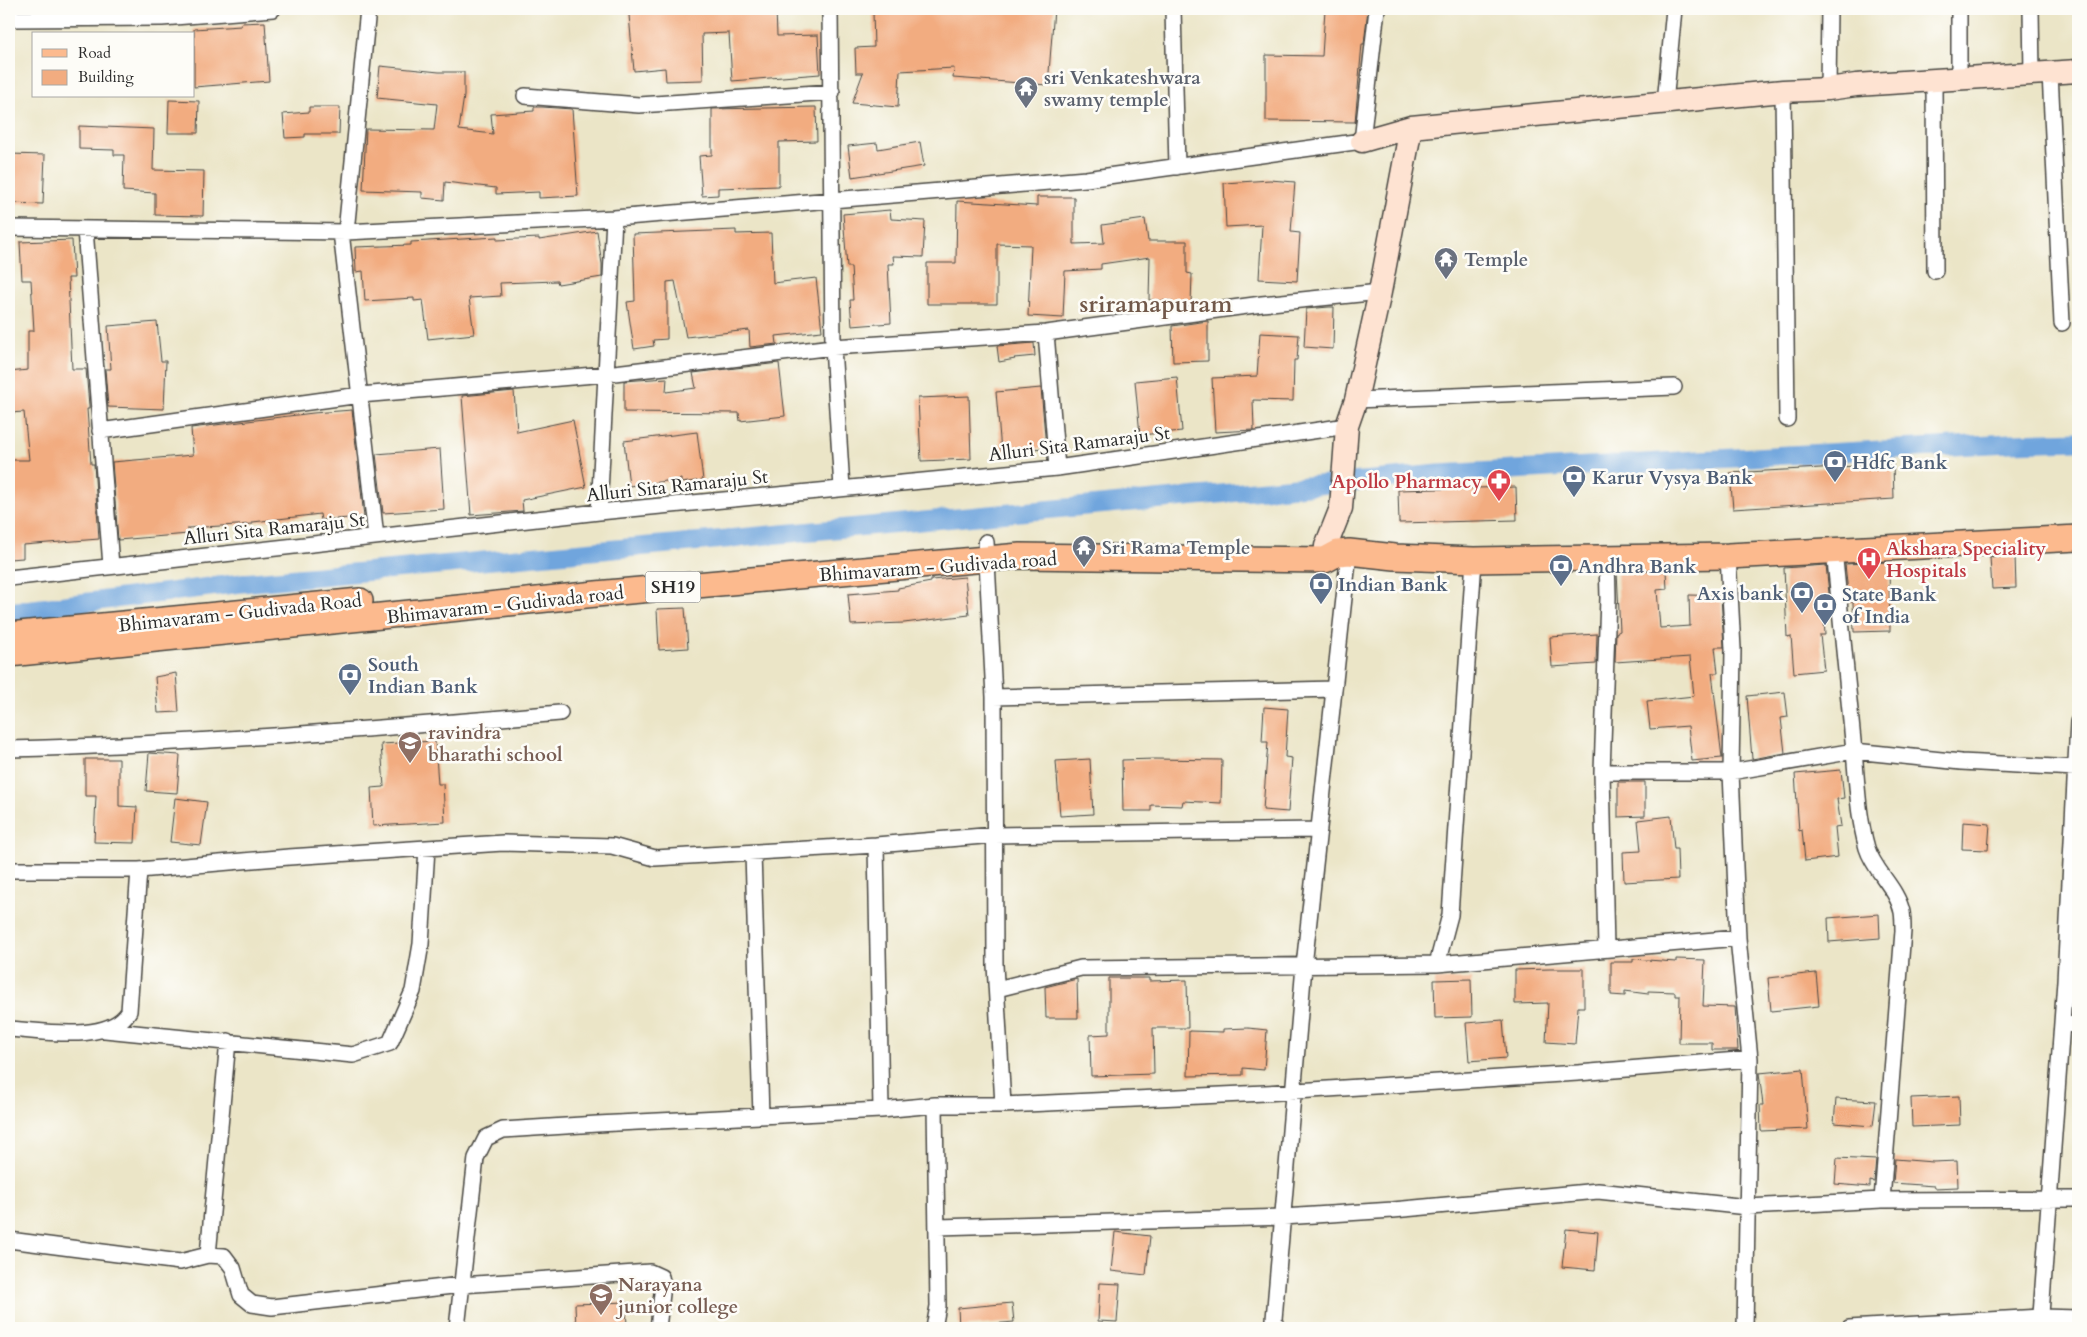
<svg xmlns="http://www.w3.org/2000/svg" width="2087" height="1337" font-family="Cardo,serif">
	<rect width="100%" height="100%" fill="#fdfcf7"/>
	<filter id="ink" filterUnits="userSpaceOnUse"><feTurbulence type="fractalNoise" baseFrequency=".02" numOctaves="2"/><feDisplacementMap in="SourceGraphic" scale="10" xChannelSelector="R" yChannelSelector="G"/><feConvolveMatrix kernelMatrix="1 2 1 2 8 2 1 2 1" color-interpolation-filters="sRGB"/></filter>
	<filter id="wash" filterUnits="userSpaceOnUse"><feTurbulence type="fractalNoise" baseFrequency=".0096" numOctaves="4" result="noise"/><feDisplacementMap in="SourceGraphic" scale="20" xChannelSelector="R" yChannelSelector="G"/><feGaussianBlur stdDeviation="1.12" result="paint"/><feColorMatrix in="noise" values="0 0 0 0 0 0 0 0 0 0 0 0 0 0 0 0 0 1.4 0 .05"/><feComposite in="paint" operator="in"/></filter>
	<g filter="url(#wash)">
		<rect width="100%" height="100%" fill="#ebe5c7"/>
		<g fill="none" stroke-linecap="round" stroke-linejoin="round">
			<path stroke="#6fa5dd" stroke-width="19" d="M9 612 242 583 1439 474 2010 443 2078 441"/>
		</g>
		<g id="blocks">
			<path fill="#f2ac80" d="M631 9H776L777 36 818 35 820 74 732 81 729 33 702 34 703 80 666 81 665 68 634 71 629 15Z
				M910 9H1054L1048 85 953 78 954 68 900 71 898 107 852 103 863 73H856L855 48 874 47 873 12 910 11Z
				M1325 9H1368L1364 44H1362L1355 122 1266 121V55L1322 56Z
				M265 22 269 81 194 87V29L241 26V23Z
				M380 66 439 72H464V96L459 130 493 134 491 114 534 111V107H542L572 109 578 196 539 198V192L496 194V188L445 182 444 200 422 198V192L363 190 366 129 434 130 437 104 377 98Z
				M169 100 199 101 198 133H168Z
				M309 107H340L339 134H305V137L285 138 283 114 309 112Z
				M816 107 817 141 779 142V186L718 188V195L702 196 699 156 712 155V109Z
				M79 126 154 129 153 170 204 171 203 216 155 215V193L123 191 124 155H114V150L79 149Z
				M920 142 924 166 852 177 848 146 877 143 878 149Z
				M9 154 45 155 43 204 9 203Z
				M1270 180 1295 182 1291 232 1300 233 1297 281 1259 279 1262 225 1226 227 1224 183Z
				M1037 197H1074V244L1104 243 1102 225 1145 219 1148 241H1187V273L1192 274 1191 304 1172 307V301L1149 300 1150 257 1101 264V269L1065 271 1063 318 1028 316 1031 245 997 244V304H927V263H956L957 201 1037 206Z
				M890 210 891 219 925 221 923 257 893 256 894 264H888L891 323 852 326 850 300H853L851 267H847L843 214Z
				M736 230V234L771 233 773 283 816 278 822 331 776 336 777 344 750 347 749 330 686 337 675 281 667 282V339L653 340 654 346 634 349 627 302 635 301 633 234Z
				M597 231 602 264V277L558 284 557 281 500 283 501 296 469 298 474 334 428 339 423 300 414 301V298L365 301 363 271 356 272 355 247 411 245V242L497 237V240L539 238V240Z
				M72 240 74 278H68L72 369H86L89 406V409H87L91 464H94L99 539 23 545V558L9 559V460H29L24 412 9 413V372L28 370V331H34L31 280H22L20 242Z
				M1329 307H1334L1333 349 1304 347 1306 309Z
				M1208 321V361L1173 362 1172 326Z
				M157 322 161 361H166L164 409 108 407 105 369H111L108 326Z
				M1260 333 1299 335 1297 360H1294L1293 401 1253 400 1254 430 1215 432 1212 378 1257 376Z
				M1034 343 1035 356 1014 358 1015 359 999 362 997 346Z
				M779 363 785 416 740 421 739 413 624 412V381L667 378 666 392 696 388 693 373Z
				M1177 377 1182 431 1140 435 1135 381Z
				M1041 388 1046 448 1001 451 996 392Z
				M514 391 517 432 573 420 586 487 522 500 523 511 471 515 462 396Z
				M969 396 971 459 921 461 918 398Z
				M352 410 364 517 321 520 320 514 253 522V524L188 528V534L118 540 112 462 193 455 191 428 313 413Z
				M697 432 703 480 681 483V479L629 486 624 441Z
				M440 449 444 509 383 513 376 454Z
				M1893 464 1894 499 1733 509 1730 473Z
				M1516 487 1517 520 1399 523 1398 490Z
				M2015 556 2016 588 1992 589 1990 557Z
				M1889 562 1890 631 1854 632 1853 602H1849L1845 564Z
				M1826 565 1830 603H1823L1825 635H1820L1824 670 1794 673 1791 636 1787 637 1784 568Z
				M1666 571 1667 589 1657 590 1660 628 1690 626 1689 595 1721 596 1724 647H1715L1718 673H1712L1722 758 1692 761 1688 726 1650 729 1647 701 1694 696 1690 657 1615 662 1616 633 1620 631 1617 572Z
				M965 577 969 615 904 623 851 625 848 594 898 590V588L931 582V580Z
				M685 608 688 648 659 650 657 609Z
				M1597 634 1596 664 1552 667 1550 637Z
				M176 673 179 712 158 713 155 677Z
				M1785 692 1788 717 1781 718 1785 753 1752 759 1747 696Z
				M1264 707 1288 709 1285 757 1292 758 1288 812 1263 810 1268 742H1262Z
				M435 741 438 784H443L445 822 373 826 371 788 384 787 381 744Z
				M149 753 180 755 177 793 146 791Z
				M85 759H119V806L137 807 135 843 94 842 96 796H85Z
				M1090 759 1093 814 1060 816 1056 761Z
				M1154 759 1222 760 1221 803 1183 801 1182 806 1151 805V811H1123L1122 760Z
				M1841 770 1844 798 1837 799 1841 826 1835 827 1838 857 1805 861 1802 830 1799 831 1795 774Z
				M1618 782H1645V816L1618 817Z
				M175 798 207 802 201 845 170 842Z
				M1671 816 1674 849H1677L1678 879 1624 882 1623 852 1641 851 1638 820Z
				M1963 822 1990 824 1988 850 1962 849Z
				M1879 914 1880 938 1829 942 1828 918Z
				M1633 959 1676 962V959L1705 960 1703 1006 1735 1007 1738 1050H1712V1043H1679L1680 996H1675V992L1648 991V994L1625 991V996L1611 995V962H1633Z
				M1550 969H1584V1007H1578L1575 1044 1546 1042 1548 1003 1515 1004V970Z
				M1816 973 1819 1006 1771 1011 1768 978Z
				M1109 978H1149V981L1187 980 1188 1028H1153L1154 1074 1091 1076 1090 1035 1109 1034Z
				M1077 979 1078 1018H1046L1045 987Z
				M1471 979 1472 1017 1435 1018 1434 980Z
				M1503 1020 1506 1058 1469 1061 1466 1023Z
				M1248 1028 1267 1030 1264 1070 1243 1068V1075L1188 1076 1189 1031 1223 1032V1029Z
				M1803 1069 1808 1129 1761 1131 1760 1105H1763L1759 1073Z
				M1959 1096 1960 1125 1912 1127 1911 1098Z
				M1836 1099 1876 1101 1873 1126 1834 1123Z
				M1837 1158 1876 1160 1874 1182 1870 1181V1187L1835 1184Z
				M1895 1159 1933 1162 1957 1161 1958 1187 1934 1188V1186L1893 1183Z
				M1566 1229 1598 1232 1595 1270 1562 1267Z
				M1115 1232 1150 1236 1146 1275 1111 1271Z
				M1100 1283 1120 1284 1117 1322 1098 1321Z
				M626 1302 627 1328H576L575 1304Z
				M1012 1303 1014 1322 959 1327 958 1308Z"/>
		</g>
	</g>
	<g filter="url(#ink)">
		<use href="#blocks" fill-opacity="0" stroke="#484742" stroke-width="1"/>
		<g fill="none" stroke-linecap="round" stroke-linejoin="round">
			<g stroke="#484742" stroke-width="18">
				<path id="street" d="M368 9 346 232 614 218 1086 179 1362 141 1377 9
					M830 9 833 347 842 488
					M1173 9 1177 167
					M1959 9V79
					M2031 9 2032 74
					M9 19 162 18 273 9
					M2050 73 2062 323
					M1934 80 1935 271
					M1828 89 1829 9
					M1783 91 1787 419
					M525 96 639 105 832 92
					M1665 103 1674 9
					M9 228 346 232
					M85 229 111 566
					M341 232 376 537
					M1046 333 1057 468
					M1356 400 1674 387
					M100 431 360 395 606 374 833 347 1046 333 1262 304 1380 292
					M599 512 614 218
					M986 542 994 697 995 965 1003 1105
					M1728 556 1733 649 1731 772 1738 938 1750 1059 1745 1328
					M1474 560 1450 915 1437 964 1738 938
					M9 578 599 512 1057 468 1347 426
					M994 697 1334 689
					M9 749C193 744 376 729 560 713
					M1602 772H1731L1854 751 1834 550
					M876 845 881 1110
					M753 853 761 1116
					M9 870H139L289 857 503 843 612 846 655 858 876 845 995 835 1319 830
					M1606 949 1602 772 1608 598 1607 558
					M997 989 1081 968 1437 964
					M2062 1024 2078 1025
					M9 1029C42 1031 110 1044 129 1011L139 870
					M105 1030 353 1055 390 1043 413 991 421 944 427 848
					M1882 1200 1903 931C1903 925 1903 918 1902 912 1897 888 1874 871 1867 848 1858 817 1857 783 1854 751L1961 762 2076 768
					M938 1227 1283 1217 1393 1210 1598 1191 1747 1207 1882 1200 2078 1199
					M9 1240 180 1262 208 1255 224 1256 233 1268 241 1295 252 1304 272 1307 461 1285 650 1272 661 1277 663 1285 658 1328
					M208 1255 228 1041
					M457 1328 476 1158 486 1138 503 1130 597 1124 881 1110 935 1105H1003L1265 1093 1578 1073 1750 1059
					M934 1328 938 1306 935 1105
					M1276 1328 1274 1319 1304 966 1349 552
					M1849 1328 2041 1317 2078 1318
					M2040 1328 2065 981 2078 722"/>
			</g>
			<g stroke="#484742" stroke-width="25">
				<path id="secondary" d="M1362 141 1411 127 1783 91 1828 89 1856 85 2078 71
					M1325 560 1326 546 1341 508 1347 426 1356 400 1380 292 1411 127"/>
			</g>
			<g stroke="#484742" stroke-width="28">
				<path id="primary" d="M9 635 360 601
					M9 654 596 594 1020 556 1325 560 1338 553 1349 552 1395 557 1474 560 1728 556 2078 538"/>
			</g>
			<use href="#street" stroke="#fff" stroke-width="15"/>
			<use href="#secondary" stroke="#fee3d2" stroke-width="22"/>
			<use href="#primary" stroke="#fcba8e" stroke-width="25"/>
		</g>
	</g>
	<defs>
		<g id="temple-pin" transform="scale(1.25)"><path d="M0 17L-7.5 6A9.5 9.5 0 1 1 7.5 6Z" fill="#6b7280" stroke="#fdfcf7"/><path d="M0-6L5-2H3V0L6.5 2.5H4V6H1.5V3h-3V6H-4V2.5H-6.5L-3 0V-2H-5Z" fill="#fff"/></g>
		<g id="bank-pin" transform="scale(1.25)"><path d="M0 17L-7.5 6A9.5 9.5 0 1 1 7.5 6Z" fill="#5c6f8a" stroke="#fdfcf7"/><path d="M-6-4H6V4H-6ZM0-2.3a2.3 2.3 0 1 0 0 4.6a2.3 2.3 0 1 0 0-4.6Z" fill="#fff"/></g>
		<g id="pharmacy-pin" transform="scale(1.25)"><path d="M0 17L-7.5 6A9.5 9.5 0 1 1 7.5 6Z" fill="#e0444e" stroke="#fdfcf7"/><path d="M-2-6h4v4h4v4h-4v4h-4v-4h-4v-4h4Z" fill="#fff"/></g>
		<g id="hospital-pin" transform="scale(1.25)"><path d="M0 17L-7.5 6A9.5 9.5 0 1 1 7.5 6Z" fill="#e0444e" stroke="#fdfcf7"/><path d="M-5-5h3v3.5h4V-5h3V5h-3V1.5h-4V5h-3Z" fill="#fff"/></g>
		<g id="school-pin" transform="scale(1.25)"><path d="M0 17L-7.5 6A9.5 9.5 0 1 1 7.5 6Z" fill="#8d6e63" stroke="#fdfcf7"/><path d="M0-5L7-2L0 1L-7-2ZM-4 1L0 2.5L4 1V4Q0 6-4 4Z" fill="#fff"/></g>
		<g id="university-pin" transform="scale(1.25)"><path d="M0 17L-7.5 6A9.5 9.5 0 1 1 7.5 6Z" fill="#8d6e63" stroke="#fdfcf7"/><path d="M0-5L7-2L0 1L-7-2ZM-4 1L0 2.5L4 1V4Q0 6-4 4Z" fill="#fff"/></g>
	</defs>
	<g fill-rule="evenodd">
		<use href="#temple-pin" x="1026" y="88"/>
		<use href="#temple-pin" x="1446" y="259"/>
		<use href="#bank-pin" x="1835" y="462"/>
		<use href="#bank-pin" x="1574" y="477"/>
		<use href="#pharmacy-pin" x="1499" y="481"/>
		<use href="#temple-pin" x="1084" y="547"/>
		<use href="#hospital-pin" x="1869" y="559"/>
		<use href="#bank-pin" x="1561" y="566"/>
		<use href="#bank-pin" x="1321" y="584"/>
		<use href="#bank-pin" x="1802" y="593"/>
		<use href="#bank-pin" x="1825" y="605"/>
		<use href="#bank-pin" x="350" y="675"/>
		<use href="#school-pin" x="410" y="743"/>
		<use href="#university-pin" x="601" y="1295"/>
	</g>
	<g text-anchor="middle" stroke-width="5" stroke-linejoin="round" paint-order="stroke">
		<rect fill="#fdfcf7" stroke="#6a6a68" stroke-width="1" x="645.5" y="571.5" width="55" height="31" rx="4"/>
		<g font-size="18" font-weight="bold" fill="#2b2b2b">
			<text x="673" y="593">SH19</text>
		</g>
		<g font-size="19" font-weight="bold" fill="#5b616d" stroke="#fdfcf7" text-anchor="start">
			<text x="1044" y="84">sri Venkateshwara<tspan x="1044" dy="22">swamy temple</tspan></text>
			<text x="1464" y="266">Temple</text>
			<text x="1102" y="554">Sri Rama Temple</text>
		</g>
		<g font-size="19" fill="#2b2b2b" stroke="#fdfcf7">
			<text transform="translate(1079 443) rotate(-7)" y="7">Alluri Sita Ramaraju St</text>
			<text transform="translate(677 485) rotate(-6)" y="7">Alluri Sita Ramaraju St</text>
			<text transform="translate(274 528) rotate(-6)" y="7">Alluri Sita Ramaraju St</text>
			<text transform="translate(938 566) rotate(-4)" y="7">Bhimavaram - Gudivada road</text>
			<text transform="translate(505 604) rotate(-6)" y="7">Bhimavaram - Gudivada road</text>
			<text transform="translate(240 612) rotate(-6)" y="7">Bhimavaram - Gudivada Road</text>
		</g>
		<g font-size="19" font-weight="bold" fill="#4e5e75" stroke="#fdfcf7" text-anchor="start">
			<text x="1852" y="469">Hdfc Bank</text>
			<text x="1592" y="484">Karur Vysya Bank</text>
			<text x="1578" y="573">Andhra Bank</text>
			<text x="1338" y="591">Indian Bank</text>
			<text x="1784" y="600" text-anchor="end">Axis bank</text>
			<text x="1842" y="601">State Bank<tspan x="1842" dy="22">of India</tspan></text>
			<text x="368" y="671">South<tspan x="368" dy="22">Indian Bank</tspan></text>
		</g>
		<g font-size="19" font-weight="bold" fill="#be3a42" stroke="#fdfcf7" text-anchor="end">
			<text x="1482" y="488">Apollo Pharmacy</text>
			<text x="1886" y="555" text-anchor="start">Akshara Speciality<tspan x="1886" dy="22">Hospitals</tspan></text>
		</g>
		<g font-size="19" font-weight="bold" fill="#785e54" stroke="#fdfcf7" text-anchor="start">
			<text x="428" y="739">ravindra<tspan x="428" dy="22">bharathi school</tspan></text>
			<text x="618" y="1291">Narayana<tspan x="618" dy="22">junior college</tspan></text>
		</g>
		<g font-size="24" font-weight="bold" fill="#715849" stroke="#fdfcf7">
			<text x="1156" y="312">sriramapuram</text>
		</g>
	</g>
	<rect width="2087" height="1337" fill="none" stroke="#fdfcf7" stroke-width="30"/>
	<rect x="32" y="32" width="162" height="65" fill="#fdfcf7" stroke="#a9a8a5"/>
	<rect x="42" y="49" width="25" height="8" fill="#fcba8e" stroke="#a9a8a5"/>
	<text x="78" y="58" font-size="15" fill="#2b2b2b">Road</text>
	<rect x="42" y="70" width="25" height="15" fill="#f2ac80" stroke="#a9a8a5"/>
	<text x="78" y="82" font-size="15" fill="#2b2b2b">Building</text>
</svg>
